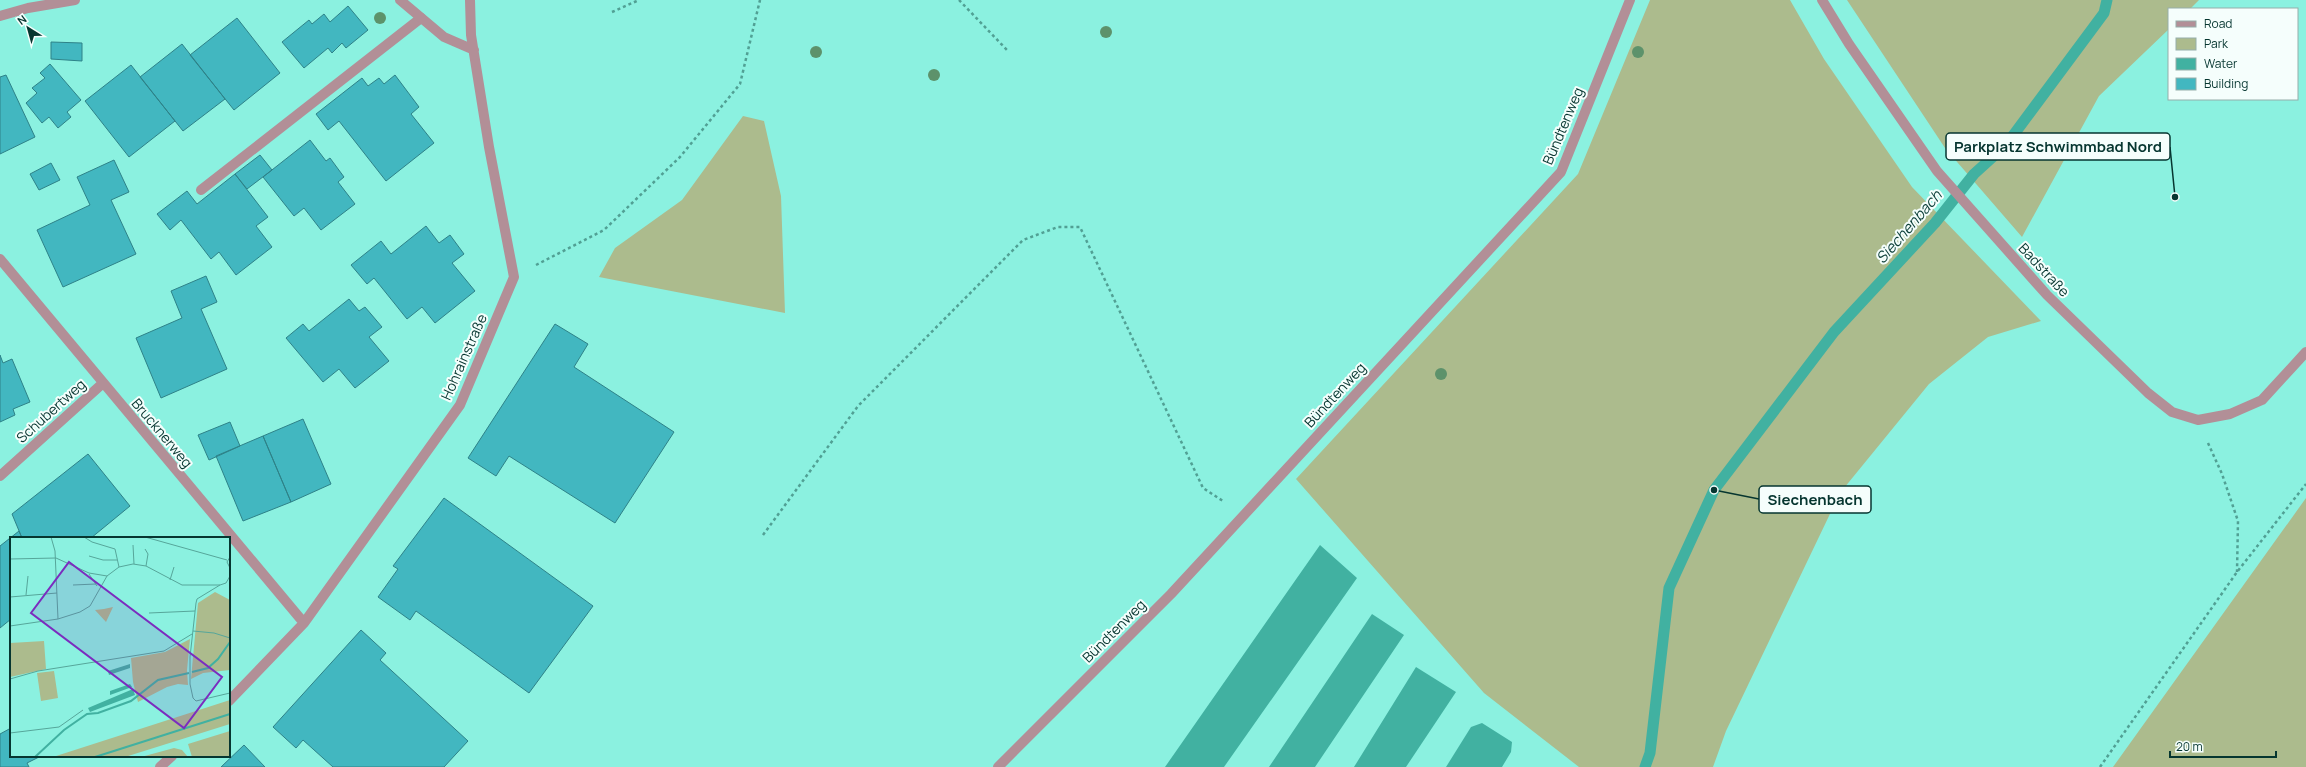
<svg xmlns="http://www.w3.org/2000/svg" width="2306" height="767" font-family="Manrope,sans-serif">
	<rect width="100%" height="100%" fill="#8bf1e0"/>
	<path fill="#acbb8d" d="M1650 0H1790L1824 59 1912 187 2041 321 1988 337 1929 384 1840 493 1726 731 1713 767H1579L1484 693 1296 479 1578 174Z
		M1847 0H2199L2190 9H2169V29L2099 96 2022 237 1945 148Z
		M743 116 764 121 781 196 785 313 599 277 615 248 682 200Z
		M2306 498V767H2113Z"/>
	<path fill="#41b1a1" d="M1320 545 1357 578 1224 767H1165Z
		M1372 614 1404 635 1315 767H1269Z
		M1416 667 1456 692 1406 767H1354Z
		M1482 723 1512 742 1511 752 1502 767H1446L1471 727Z"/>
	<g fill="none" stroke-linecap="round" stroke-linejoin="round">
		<path stroke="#41b1a1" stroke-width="11" d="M1645 767 1650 753 1669 588 1714 490 1834 332 1935 223 1974 174 2006 145 2104 13 2107 0"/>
	</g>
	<path fill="#42b7c0" stroke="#2e8288" d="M348 6 368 30 346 48 342 43 332 53 328 48 304 68 282 42 309 20 312 24 324 14 330 22Z
		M237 18 280 73 234 110 190 55Z
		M51 42 82 43V61L51 59Z
		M182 44 225 99 183 131 140 77Z
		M50 64 81 100 67 112 71 117 58 128 49 117 42 123 26 103 37 93 32 88 45 78 40 73Z
		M131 65 175 121 129 157 85 101Z
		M6 75 35 137 0 154V77Z
		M395 75 419 107 411 114 434 143 386 181 339 121 328 130 316 114 362 78 368 86 379 78 384 84Z
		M310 140 326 161 330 158 344 177 338 182 355 204 321 230 304 208 294 216 263 177Z
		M260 155 272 170 247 189 235 174Z
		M114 160 129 192 111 200 136 254 63 287 37 230 90 205 77 177Z
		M51 163 60 180 39 190 30 174Z
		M235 174 268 217 256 226 272 247 236 275 219 252 211 259 181 220 170 230 157 214 187 191 197 204Z
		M426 226 439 243 450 235 464 254 452 263 475 291 435 323 422 307 407 319 374 278 367 284 351 265 381 241 391 254Z
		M206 276 217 302 201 309 227 369 161 398 136 338 182 318 171 291Z
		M349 299 359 311 365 307 382 327 369 337 389 361 355 388 339 369 323 382 286 338 303 324 309 331Z
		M555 324 588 344 574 367 674 432 615 523 509 456 496 476 468 458Z
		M0 355 3 363 12 359 30 402 13 409 15 415 0 422Z
		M303 419 331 484 291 502 263 436Z
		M230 422 240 446 209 460 198 435Z
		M263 436 291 502 243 521 216 456Z
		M88 454 130 506 91 538H22L12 514Z
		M444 498 593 606 529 693 416 611 410 620 378 597 398 569 393 566Z
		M19 531 22 538H11V619L0 628V546Z
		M361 630 386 653 380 660 468 741 444 767H333L303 740 296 748 273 727Z
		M11 728V756H41L27 763 29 767H0V734Z
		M244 745 265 767H221Z"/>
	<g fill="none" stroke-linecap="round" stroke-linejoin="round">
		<path stroke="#51a094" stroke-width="2.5" stroke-dasharray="3 3" stroke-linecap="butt" d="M959 0 1007 50
			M612 12 639 0
			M536 265 604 230 680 157 740 84 760 0
			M2208 443 2222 474 2238 521 2237 572
			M763 535 858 406 1023 240 1058 227H1080L1203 488 1223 501
			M2100 767 2237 572 2306 484"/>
		<path stroke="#b28f97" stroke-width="10" d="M201 190 421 18"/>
		<path stroke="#b28f97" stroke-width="10" d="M400 0 444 37 474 50
			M1822 0 1849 44 1937 171 2047 295 2148 393 2172 412 2198 420 2230 414 2262 400 2306 352
			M0 16 28 8 75 0
			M0 259 304 623
			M0 476 102 384
			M229 701 304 623 460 405 514 277 489 147 471 35 470 0
			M160 767 172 756
			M998 767 1171 594 1561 172 1630 0"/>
	</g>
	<g fill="#5d926b">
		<circle cx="380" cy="18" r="6"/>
		<circle cx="1106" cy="32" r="6"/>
		<circle cx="816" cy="52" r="6"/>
		<circle cx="1638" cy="52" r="6"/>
		<circle cx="934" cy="75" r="6"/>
		<circle cx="1441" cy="374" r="6"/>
	</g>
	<g text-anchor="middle" stroke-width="4" stroke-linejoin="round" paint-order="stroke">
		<g font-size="14" fill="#063630" stroke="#f5fefc">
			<text transform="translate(1563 126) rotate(-67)" y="5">Bündtenweg</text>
			<text transform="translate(2044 270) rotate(47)" y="5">Badstraße</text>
			<text transform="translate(464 357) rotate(-66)" y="5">Hohrainstraße</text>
			<text transform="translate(1335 395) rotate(-47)" y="5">Bündtenweg</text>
			<text transform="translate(51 411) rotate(-42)" y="5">Schubertweg</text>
			<text transform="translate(162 433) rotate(50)" y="5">Brucknerweg</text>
			<text transform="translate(1114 631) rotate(-45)" y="5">Bündtenweg</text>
		</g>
		<g font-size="15" font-style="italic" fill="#0c3f38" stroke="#f5fefc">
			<text transform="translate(1909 227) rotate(-49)" y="5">Siechenbach</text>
		</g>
	</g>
	<g transform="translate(10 537)">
		<rect width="220" height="220" fill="#8bf1e0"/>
		<path d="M205 55 220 63V133L193 136 181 142 188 66ZM103 70 96 85 85 73 94 72ZM180 102 177 133 178 148 168 147 157 150 128 165 123 145 121 121 155 115ZM34 104 36 132 0 140V106ZM44 134 48 161 31 164 27 136ZM220 163V187L115 220H43ZM220 194V220H182L178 207ZM164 211 172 213 178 220H131Z" fill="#acbb8d"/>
		<path d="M120 127V131L99 138 98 134ZM120 147 122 150 100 158V154ZM123 152 125 158 80 175 78 171Z" fill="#41b1a1"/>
		<path fill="none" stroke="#41b1a1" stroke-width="2" d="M182 135 198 131 208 122 220 105M25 220 54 193 77 177 88 176 121 164 148 143 179 136M85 220 220 177"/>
		<path fill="none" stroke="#56a69a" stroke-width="1" d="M41 0 45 14 48 82M74 0 82 5 105 12 109 30M135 0 217 23M123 8 124 27M135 12 138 17 136 29M79 19 93 23H107M220 20 217 25 220 31M0 22 46 21 79 36 97 39M79 37 87 49M160 43 164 30M63 48 86 47M210 48 187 62 186 66 180 120V147L183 161 186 164 220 156M16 58 18 39M0 60 47 56M139 76 185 74M0 89 48 82 70 75 80 69 97 39 109 30 123 27 136 29 172 48H210L216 46 220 39M183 94 204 96 220 101M0 142 28 134 154 114 182 97M0 196 49 190 73 173"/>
		<path fill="#7b2cbf" fill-opacity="0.15" stroke="#7b2cbf" stroke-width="2" d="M59 25 212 140 174 191 21 76Z"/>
		<rect width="220" height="220" fill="none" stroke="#063630" stroke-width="2"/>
	</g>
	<path fill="none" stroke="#063630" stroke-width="1.5" d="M2175 197L2170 147M1714 490L1759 499"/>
	<g fill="#063630" stroke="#f5fefc" stroke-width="1.5">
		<circle cx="2175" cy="197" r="4"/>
		<circle cx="1714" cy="490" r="4"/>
	</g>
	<g fill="#f5fefc" stroke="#063630" stroke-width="1.5">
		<rect x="1946" y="133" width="224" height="27" rx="4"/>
		<rect x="1759" y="486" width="112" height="27" rx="4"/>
	</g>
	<g font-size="15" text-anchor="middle" font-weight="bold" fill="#063630">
		<text x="2058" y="152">Parkplatz Schwimmbad Nord</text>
		<text x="1815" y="505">Siechenbach</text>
	</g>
	<rect x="2168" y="8" width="130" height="92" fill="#f5fefc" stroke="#95aeaa"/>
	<rect x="2176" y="21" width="20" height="6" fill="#b28f97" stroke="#95aeaa"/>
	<text x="2204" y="28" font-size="12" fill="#063630">Road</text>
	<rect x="2176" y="38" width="20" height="12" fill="#acbb8d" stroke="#95aeaa"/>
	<text x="2204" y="48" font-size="12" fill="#063630">Park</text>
	<rect x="2176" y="58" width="20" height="12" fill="#41b1a1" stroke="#95aeaa"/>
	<text x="2204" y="68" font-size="12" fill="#063630">Water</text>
	<rect x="2176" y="78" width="20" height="12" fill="#42b7c0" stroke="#95aeaa"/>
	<text x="2204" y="88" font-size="12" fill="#063630">Building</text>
	<g transform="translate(28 28) rotate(323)" stroke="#f5fefc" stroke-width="3" paint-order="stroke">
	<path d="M0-3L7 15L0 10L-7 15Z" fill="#063630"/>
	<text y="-6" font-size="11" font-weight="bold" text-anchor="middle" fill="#063630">N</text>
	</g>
	<path d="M2170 751v6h106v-6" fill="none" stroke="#063630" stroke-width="2"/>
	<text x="2176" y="751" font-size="12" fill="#063630" stroke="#f5fefc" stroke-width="3" paint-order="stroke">20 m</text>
</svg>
